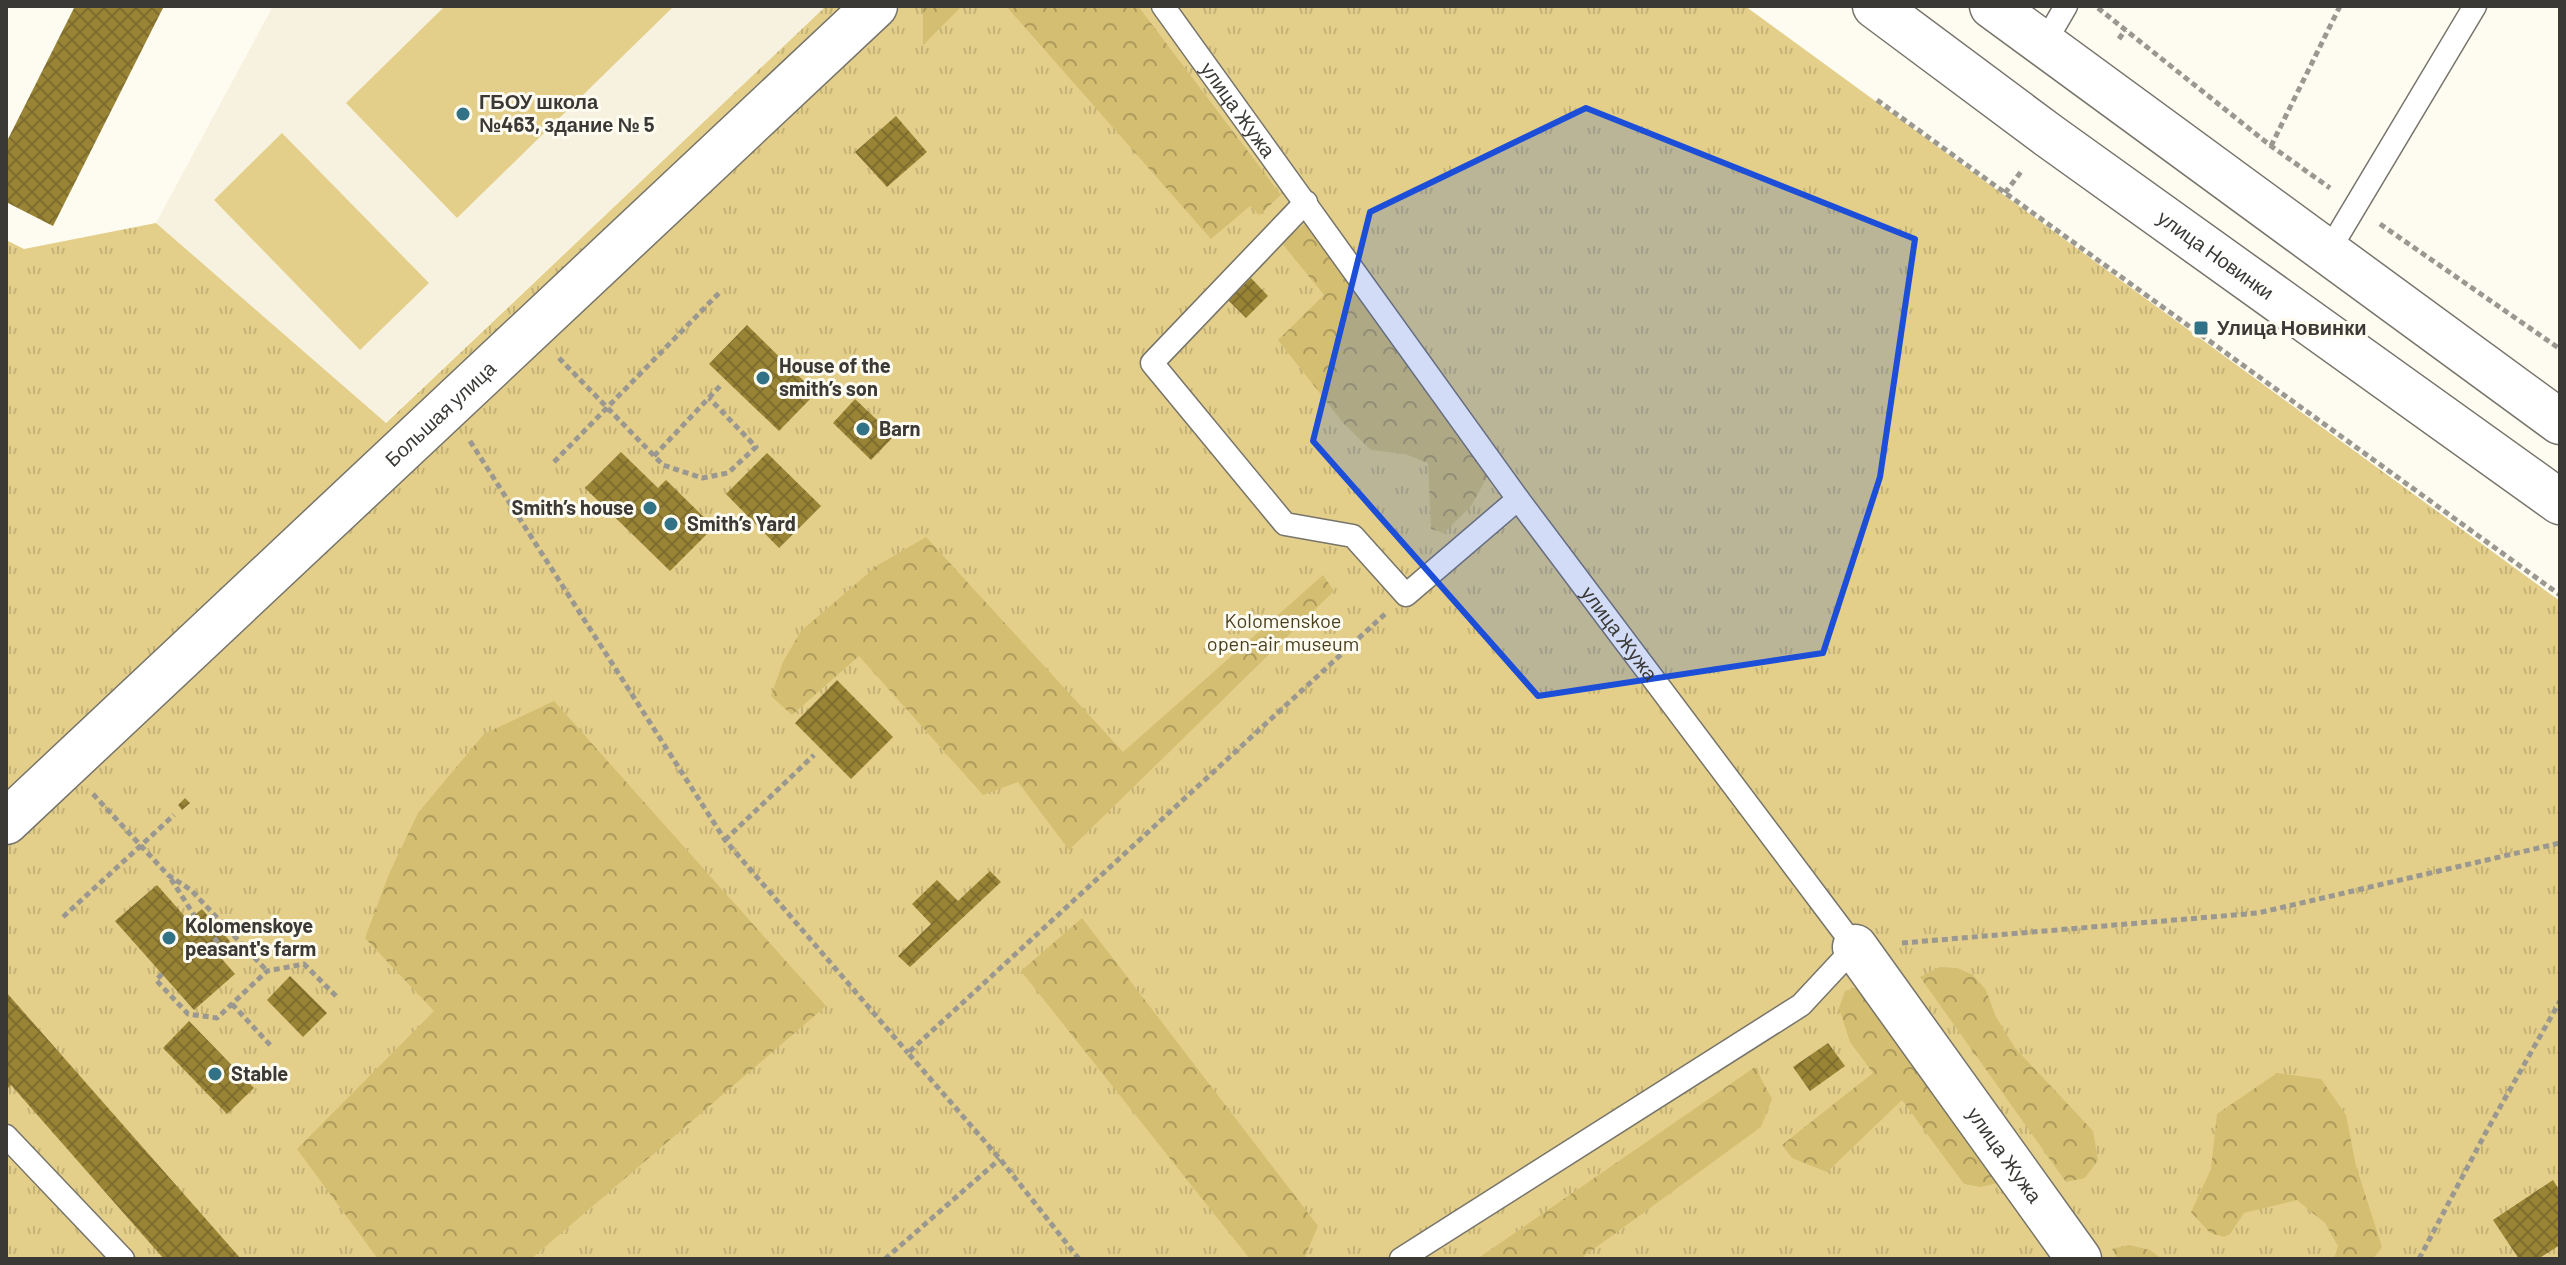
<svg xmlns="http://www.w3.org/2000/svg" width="2566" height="1265" font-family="Barlow,sans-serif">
	<defs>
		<pattern id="grass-tufts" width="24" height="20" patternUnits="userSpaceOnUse" patternTransform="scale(2)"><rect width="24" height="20" fill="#e3cf89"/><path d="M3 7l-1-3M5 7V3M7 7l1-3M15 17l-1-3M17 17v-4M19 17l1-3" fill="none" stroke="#c4b277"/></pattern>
		<pattern id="forest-crowns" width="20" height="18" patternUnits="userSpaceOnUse" patternTransform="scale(2)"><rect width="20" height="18" fill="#d4be71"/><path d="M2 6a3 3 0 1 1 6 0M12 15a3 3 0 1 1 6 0" fill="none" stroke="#ad9b5e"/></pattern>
		<pattern id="building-cross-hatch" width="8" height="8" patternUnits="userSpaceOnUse" patternTransform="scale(2)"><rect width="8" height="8" fill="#998436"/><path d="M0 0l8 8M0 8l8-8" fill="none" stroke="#7e6d2e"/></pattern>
	</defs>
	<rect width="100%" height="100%" fill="#fefbf0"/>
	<path fill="#f7f2df" d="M273 6H826L385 423 156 223Z"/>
	<path fill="url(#grass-tufts)" d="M826 6H1745L2560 601V1259H6V240L24 249 156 223 386 423Z"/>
	<path fill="url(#forest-crowns)" d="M926 6H962L923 45V8Z
		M1006 6H1138L1281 195 1259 215 1250 206 1211 239Z
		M1305 224 1489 474 1471 506 1444 533 1431 529 1428 463 1405 454 1371 450 1344 424 1278 340 1324 295 1281 242Z
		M926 537 1123 752 1323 575 1334 591 1069 850 1018 782 983 795 859 656 792 715 771 696 783 662 801 631 878 565Z
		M554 701 826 1006 531 1259H378L297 1149 434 1011 365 938 389 874 418 813 484 734Z
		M1082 918 1318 1226 1304 1259H1250L1021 971Z
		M1940 967 1957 968 1973 975 1986 990 1996 1017 2015 1048 2093 1131 2098 1160 2085 1178 2066 1182 1920 977Z
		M1858 987 2005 1181 1981 1187 1964 1184 1902 1100 1827 1172 1792 1158 1782 1145 1873 1073 1850 1042 1839 1008 1845 991Z
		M1755 1067 1772 1099 1761 1127 1580 1259H1477Z
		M2277 1073 2321 1079 2346 1115 2356 1166 2382 1247 2373 1259H2334L2338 1246 2325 1223 2297 1200 2244 1213 2230 1234 2224 1237 2210 1233 2191 1212 2211 1169 2217 1114Z
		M2129 1245 2150 1250 2162 1259H2118L2112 1249Z"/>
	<path fill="#e3cf89" d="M445 6H674L457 218 346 103Z
		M282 133 429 283 360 350 214 200Z"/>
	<path fill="url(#building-cross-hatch)" d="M75 6H164L53 226 6 202V143Z
		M896 116 927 152 887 187 855 152Z
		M1251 278 1268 296 1246 318 1228 300Z
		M747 325 816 393 779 431 709 364Z
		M855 399 894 436 871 460 833 423Z
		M621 452 658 488 666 480 714 527 670 571 585 488Z
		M767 453 821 506 779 548 726 494Z
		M837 680 893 737 851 779 795 723Z
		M185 798 190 803 182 810 178 805Z
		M990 871 1001 882 910 967 898 956 931 924 912 904 937 880 958 901Z
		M157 885 188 920 202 909 234 946 221 958 235 974 194 1010 115 921Z
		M290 976 327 1013 303 1037 267 1000Z
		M6 992 241 1259H164L11 1085 6 1090Z
		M189 1021 254 1088 227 1114 163 1048Z
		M1828 1043 1845 1066 1810 1091 1793 1067Z
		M2553 1180 2560 1191V1245L2538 1259H2519L2493 1220Z"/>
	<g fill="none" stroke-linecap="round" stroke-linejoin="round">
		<g stroke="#77746b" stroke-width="25">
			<g id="lane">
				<path id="s1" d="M1163 6 1518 499 1855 947 1801 1005 1401 1259"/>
				<path d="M2044 44 2066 6"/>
				<path d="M1306 202 1152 363 1285 524 1353 536 1406 595 1518 499"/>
				<path d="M2328 252 2475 6"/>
				<path d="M6 1136 123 1259"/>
			</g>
		</g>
		<g stroke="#77746b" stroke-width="47">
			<g id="street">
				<path id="s2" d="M6 822 875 6"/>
				<path id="s3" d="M1855 947 2079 1259"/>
			</g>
		</g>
		<g stroke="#77746b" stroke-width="47">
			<g id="secondary">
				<path id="s4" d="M1875 6 2048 135 2560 502"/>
				<path d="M1992 6 2560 422"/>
			</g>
		</g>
		<path stroke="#9a9890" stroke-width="5" stroke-dasharray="6 4" stroke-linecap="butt" d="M2098 8 2271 146 2330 188
			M2119 39 2125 30
			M1877 100 2560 595
			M2271 146 2340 6
			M2005 193 2023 169
			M2380 224 2560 349
			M559 358 663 465 702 478 728 473 756 447 709 398
			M470 441 725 840 908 1053
			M654 456 721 385
			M554 462 721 291
			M93 794 168 875 191 890 267 971
			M725 840 814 755
			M171 879 194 915
			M63 917 174 815
			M208 930 220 945 208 957
			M1902 943 2258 913 2560 843
			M162 974 156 980 188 1014 217 1018 267 971 304 964 336 996
			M232 1004 272 1047
			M885 1259 1000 1159
			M1079 1259 1000 1159 908 1053 1385 614
			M2419 1259 2486 1132 2560 1001"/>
		<use href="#lane" stroke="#fff" stroke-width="22"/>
		<use href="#street" stroke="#fff" stroke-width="44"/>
		<use href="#secondary" stroke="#fff" stroke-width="44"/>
	</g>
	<path fill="#1d4ed8" fill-opacity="0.2" stroke="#1d4ed8" stroke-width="6" stroke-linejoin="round" d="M1586 108 1915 239 1880 477 1823 653 1538 696 1313 441 1370 212Z"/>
	<g fill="#327286" stroke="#fefbf0" stroke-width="3">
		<circle cx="463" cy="114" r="8"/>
		<rect x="2193" y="320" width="16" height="16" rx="4"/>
		<circle cx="763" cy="378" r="8"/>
		<circle cx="863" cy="429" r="8"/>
		<circle cx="650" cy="508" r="8"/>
		<circle cx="671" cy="524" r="8"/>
		<circle cx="169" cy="938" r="8"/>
		<circle cx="215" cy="1074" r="8"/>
	</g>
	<g text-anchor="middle" stroke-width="6" stroke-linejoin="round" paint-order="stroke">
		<g font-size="20" font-weight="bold" fill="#3a3935" stroke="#fefbf0" text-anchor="start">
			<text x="479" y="109">ГБОУ школа<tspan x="479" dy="23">№463, здание № 5</tspan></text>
			<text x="2217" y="335">Улица Новинки</text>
			<text x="779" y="373">House of the<tspan x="779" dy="23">smith’s son</tspan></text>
			<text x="879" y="436">Barn</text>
			<text x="634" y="515" text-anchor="end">Smith’s house</text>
			<text x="687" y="531">Smith’s Yard</text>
			<text x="185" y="933">Kolomenskoye<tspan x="185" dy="23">peasant's farm</tspan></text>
			<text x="231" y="1081">Stable</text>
		</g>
		<g font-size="20" fill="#3a3935" stroke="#fefbf0">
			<text dy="7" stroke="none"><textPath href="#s1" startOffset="128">улица Жужа</textPath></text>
			<text dy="7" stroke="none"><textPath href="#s4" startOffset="422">улица Новинки</textPath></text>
			<text dy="7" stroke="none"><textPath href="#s2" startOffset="596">Большая улица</textPath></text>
			<text dy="7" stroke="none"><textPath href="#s1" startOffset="776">улица Жужа</textPath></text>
			<text dy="7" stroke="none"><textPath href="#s3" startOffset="256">улица Жужа</textPath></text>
		</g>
		<g font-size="20" fill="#493f1d" stroke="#fefbf0">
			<text x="1283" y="628">Kolomenskoe<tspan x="1283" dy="23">open-air museum</tspan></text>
		</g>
	</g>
	<rect width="2566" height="1265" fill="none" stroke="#3a3935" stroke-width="16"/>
</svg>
